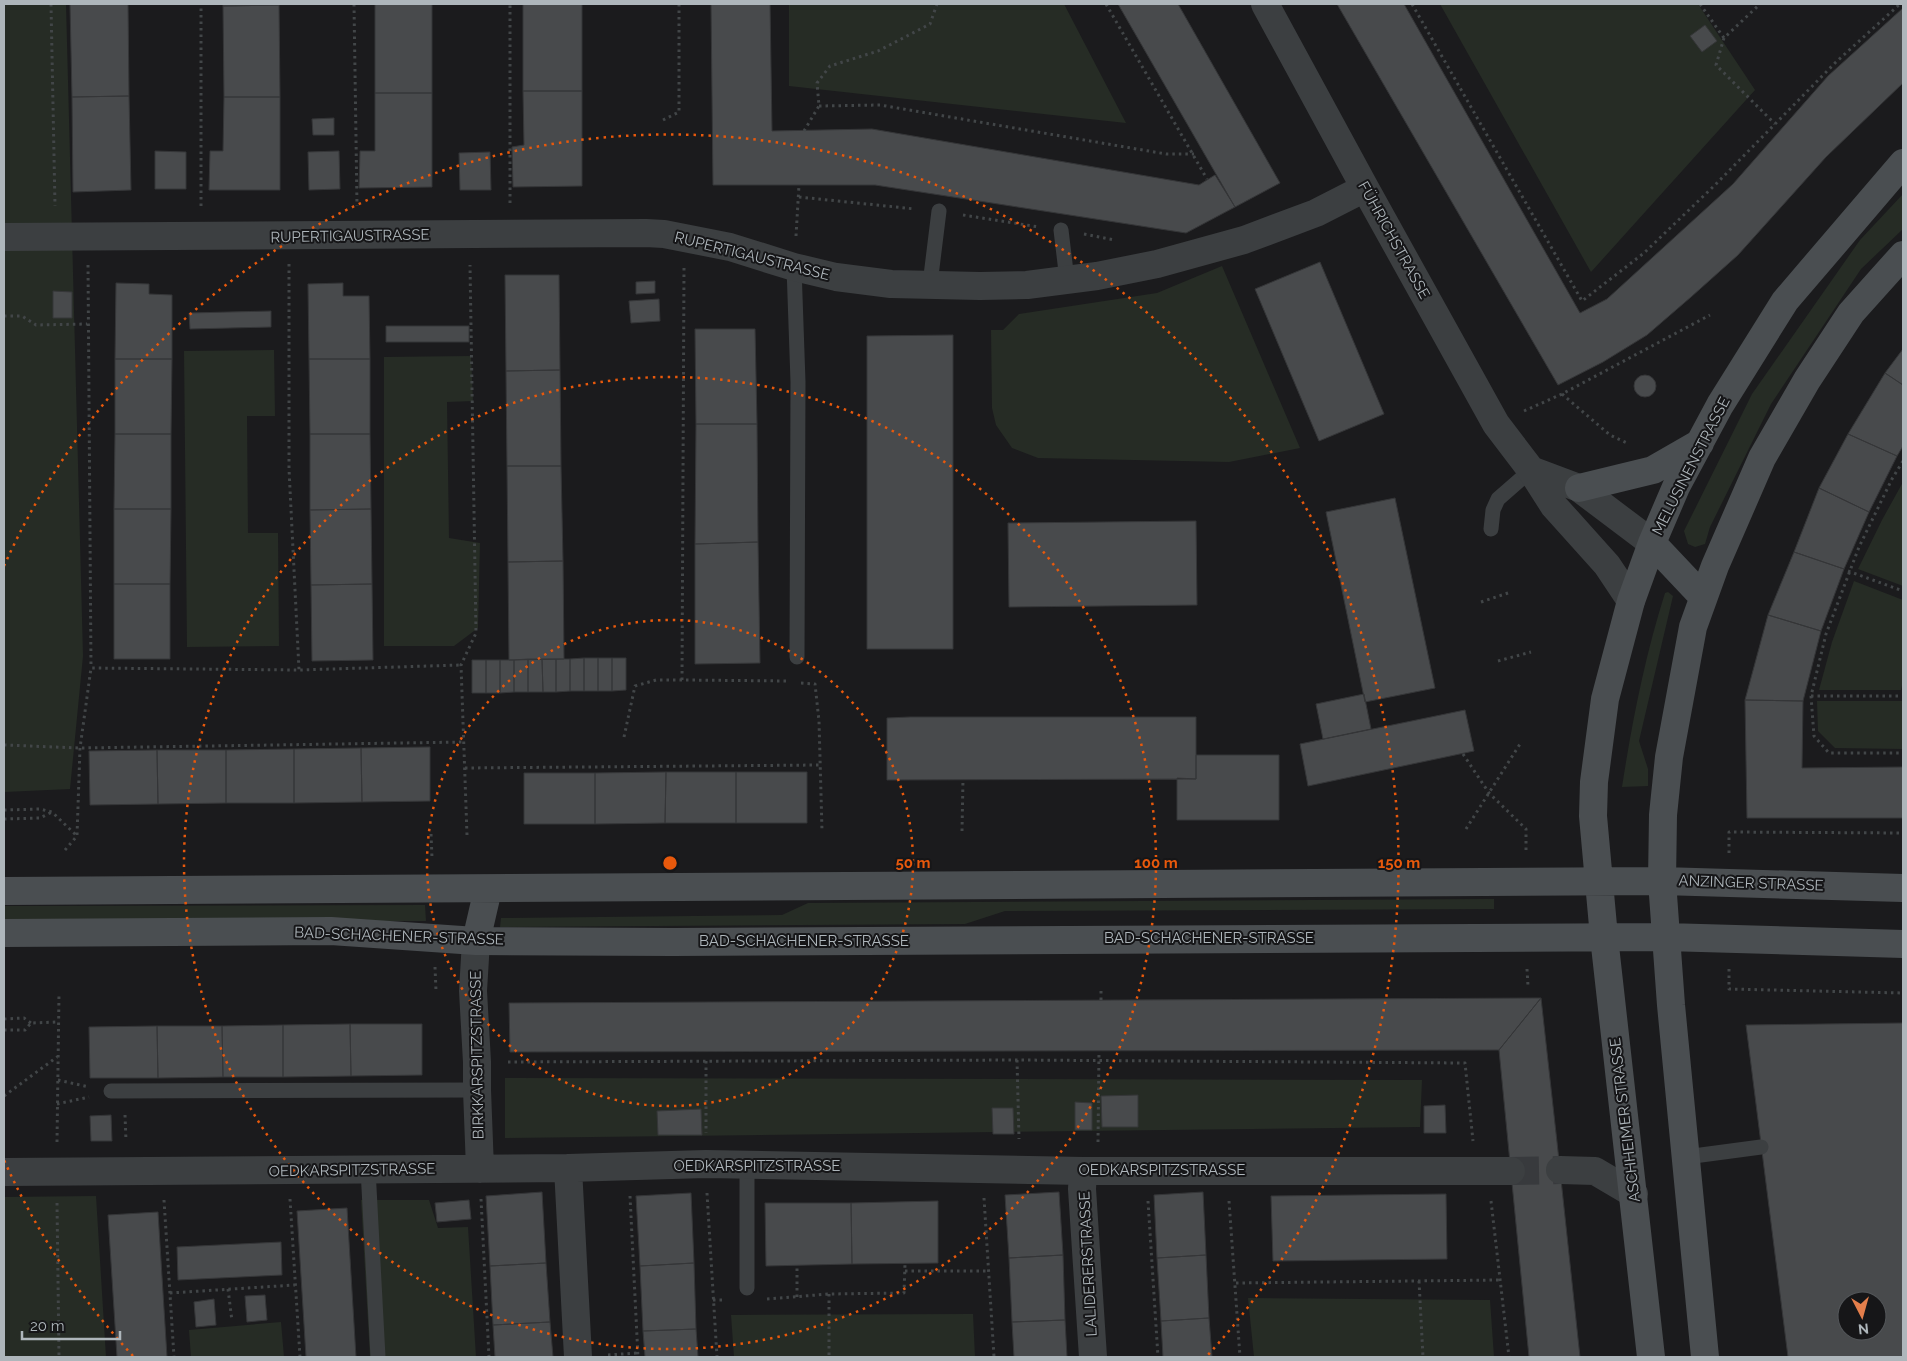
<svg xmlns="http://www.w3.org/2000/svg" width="1907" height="1361" font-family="Raleway,sans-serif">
	<rect width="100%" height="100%" fill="#1b1b1d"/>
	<path fill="#262c25" d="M4 4H66L83 656 70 789 4 792Z
		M789 4H1064L1126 123 789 86Z
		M1440 4H1698L1755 90 1591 272Z
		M1903 194V229L1861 269 1771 404 1710 527 1705 544 1695 547 1688 544 1684 531 1752 394 1860 240Z
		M1222 266 1300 448 1229 462 1038 458 1012 448 996 425 992 408 991 330H1003L1019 314 1157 293Z
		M274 350 275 416H247L248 533H278L279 646 187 647 184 351Z
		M471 356 473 401 447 402 449 538 480 543 478 628 454 646H384V357Z
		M1903 482V586L1858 569 1882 520Z
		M1854 581 1903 600V681L1901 690H1819L1832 642Z
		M1668 592 1673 596 1639 741 1648 769V786L1622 787C1632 722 1645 656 1665 593Z
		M1817 701H1903V749L1835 748 1818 731Z
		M1494 899V909L1005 911 965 924 500 927 501 918 782 915 808 903Z
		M425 905 426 921H4V906Z
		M505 1078 1422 1080 1420 1127 505 1138Z
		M96 1196 106 1357H4V1197Z
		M361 1200H429L438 1228 468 1227 476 1357H370Z
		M1248 1298 1490 1300 1494 1357H1254Z
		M973 1314 975 1357H734L731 1315Z
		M281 1322 284 1357H191L189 1330Z"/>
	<path fill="#484a4c" stroke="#353638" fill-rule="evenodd" d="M70 4H128L129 96 72 97Z
		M223 4H279V5L223 6Z
		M375 4H432V93H375Z
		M523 4H582V91H523Z
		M711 4H770L772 131 872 129 1199 185 1215 175 1235 207 1186 233 875 185H713Z
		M1118 4H1178L1280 183 1235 207Z
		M1337 4H1404L1580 313 1607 299 1733 184 1828 76 1903 8V83L1826 157 1738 255 1691 297 1647 335 1603 362 1558 385Z
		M279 5 280 97H224L223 6Z
		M1705 25 1717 41 1702 52 1690 36Z
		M523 91H582V186L513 187 512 147 524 145Z
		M375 93H432V187L359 188 360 151H375Z
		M129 96 131 190 73 192 72 97Z
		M224 97H280V190H209L210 151H223Z
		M334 118V135H313L312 119Z
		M155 151 186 152V189H155Z
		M339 151 340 189 309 190 308 152Z
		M490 152 491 190H460L459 153Z
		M1320 262 1384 414 1319 441 1255 289Z
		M505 275H559L560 370 506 371Z
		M655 281V293L636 294V282Z
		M116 283 149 284V294L172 295V359H115Z
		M343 283V296H369L370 359H309L308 284Z
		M53 291 72 292V318H53Z
		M659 299 660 321 631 323 629 301Z
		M271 311V327L190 329 189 313Z
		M386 326H469V342H386Z
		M695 329H755L757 424H696Z
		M953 335V649H867V336Z
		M1903 349V385L1885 373Z
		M115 359H172L171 434H115Z
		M309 359H370V434H310Z
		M560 370 561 466H507L506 371Z
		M1885 373 1903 385V446L1897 456 1848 434Z
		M1634 386a11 11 0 1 1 22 0a11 11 0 1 1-22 0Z
		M696 424H757L758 542 695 544Z
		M115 434H171V509H114Z
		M310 434H370L371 509 310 510Z
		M1848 434 1897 456 1869 512 1819 488Z
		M507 466H561L563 561 508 562Z
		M1819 488 1869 512 1844 569 1794 552Z
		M1395 498 1435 688 1365 702 1326 512Z
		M114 509H171L170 584H114Z
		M371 509 372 584 311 585 310 510Z
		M1196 521 1197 605 1009 607 1008 523Z
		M758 542 760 663 695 664V544Z
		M1794 552 1844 569 1821 631 1768 615Z
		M563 561 564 659 509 660 508 562Z
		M114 584H170V659H114Z
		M372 584 373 660 312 661 311 585Z
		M1768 615 1821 631 1803 701 1745 700Z
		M584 658V691H570V659Z
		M584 658H598V691H584Z
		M598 658H612V691H598Z
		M612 658H626V690L612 691Z
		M528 659V692H514V660Z
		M528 659H542L543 692H528Z
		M542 659H556V692H543Z
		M556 659H570V691L556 692Z
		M472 660H486V693H472Z
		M486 660H500V693H486Z
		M500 660H514V692L500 693Z
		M1364 694 1371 729 1323 739 1316 704Z
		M1745 700 1803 701 1802 768 1903 767V818H1747Z
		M1465 710 1474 751 1308 786 1300 744Z
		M910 717H1196V779L887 780V718Z
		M430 747V801L362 802 361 748Z
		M361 748 362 802 294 803V749Z
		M294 749V803H226V750Z
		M157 750H226V803L158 804Z
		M157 750 158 804 90 805 89 751Z
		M1196 755H1279V820H1177V778L1196 779Z
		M666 772H736V823H665Z
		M666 772 665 823 595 824V773Z
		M736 772H807V823H736Z
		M524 773H595V824H524Z
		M1541 998 1557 1142 1580 1357H1529L1499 1050Z
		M1541 998 1499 1050 510 1052 509 1003Z
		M1903 1023V1357H1788L1746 1025ZM1847 1301H1877V1331H1847Z
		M350 1024H422V1075L351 1076Z
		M350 1024 351 1076 283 1077V1025Z
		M283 1025V1077H223L222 1026Z
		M157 1026H222L223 1077 158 1078Z
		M157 1026 158 1078H90L89 1027Z
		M1138 1095V1127H1102L1101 1096Z
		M1075 1102 1092 1103V1130H1075Z
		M1445 1105 1446 1133H1424V1106Z
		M992 1108H1013L1014 1134H993Z
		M701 1109 702 1135H658L657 1111Z
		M111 1115 112 1141H91L90 1116Z
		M542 1192 546 1263 490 1266 486 1196Z
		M1059 1192 1063 1255 1009 1258 1005 1195Z
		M1203 1192 1206 1255 1157 1258 1154 1195Z
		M691 1193 694 1263 640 1266 636 1196Z
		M1446 1194 1447 1259 1273 1261 1271 1196Z
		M469 1200 471 1219 437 1222 435 1203Z
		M938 1201V1263L852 1264 851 1203Z
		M765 1203H851L852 1264 766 1266Z
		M347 1208 356 1357H306L297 1211Z
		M158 1212 167 1357H117L108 1215Z
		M281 1242 282 1275 178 1280 177 1247Z
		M1063 1255 1065 1320 1012 1322 1009 1258Z
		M1206 1255 1209 1318 1161 1321 1157 1258Z
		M546 1263 550 1322 493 1325 490 1266Z
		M694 1263 696 1329 643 1331 640 1266Z
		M265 1295 267 1320 247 1322 245 1296Z
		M214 1299 216 1325 196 1327 194 1302Z
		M1209 1318 1212 1357H1163L1161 1321Z
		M1065 1320 1067 1357H1014L1012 1322Z
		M550 1322 553 1357H495L493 1325Z
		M696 1329 698 1357H645L643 1331Z"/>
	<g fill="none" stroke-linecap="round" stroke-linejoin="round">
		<path stroke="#383a3d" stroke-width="28" stroke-dasharray="28 14" stroke-linecap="butt" d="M1511 1171 1560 1170"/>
		<path stroke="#424648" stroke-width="3" stroke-dasharray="2.5 4" stroke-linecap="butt" d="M51 4 55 206
			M354 4 357 206
			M1106 4 1207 179
			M1412 4 1582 301 1644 253 1715 185 1836 62 1900 4
			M1700 4 1724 38 1760 4
			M1724 38 1716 65 1775 124
			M819 106 880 105 1166 154H1194
			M663 120 679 112V4
			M804 131 819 106 817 83 830 66 878 51 930 24 937 4
			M799 197 915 209
			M510 203V4
			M201 206V4
			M963 215 1039 227
			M1084 234 1115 240
			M796 236 799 185
			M289 264V469L299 670
			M88 265 91 668
			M684 268 682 680 790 681
			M4 316H22L36 325 87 324
			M1562 394 1610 435 1629 444
			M1524 411 1562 394 1710 315
			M1903 461 1892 479 1859 547 1826 634 1811 696 1814 736 1829 753H1903
			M1848 571 1903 591
			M1481 602 1511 592
			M1498 661 1531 652
			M801 683 815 684 819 721 822 831
			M1811 696H1903
			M624 737 635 686 656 680H682
			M4 745 80 748 465 742
			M1463 754 1489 793 1526 829V852
			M465 768 820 765
			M4 810 40 809 52 812 77 836
			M4 819 40 818 52 812
			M1466 829 1520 744
			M962 831 963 779
			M431 834 432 858
			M467 835 461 665 476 633 470 265
			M65 850 77 836 80 748 91 668 299 670 461 665
			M1729 853V832L1903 833
			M435 967 436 991
			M1527 969 1528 986
			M1729 969V989L1903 993
			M1101 1000V990
			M4 1019 24 1018 31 1023
			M4 1030H25L31 1023 58 1022
			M1017 1060 1019 1139
			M706 1061V1133
			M508 1062 1017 1060 1465 1063 1473 1141
			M58 1080 89 1087
			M4 1096 57 1057
			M57 1104 89 1097
			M125 1115 126 1141
			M57 1142 59 993
			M1098 1142 1099 1051
			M707 1193 717 1357
			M630 1196 638 1357
			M984 1198 994 1357
			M290 1199 300 1357
			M481 1199 489 1357
			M164 1200 174 1357
			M1148 1201 1158 1357
			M1229 1201 1240 1357
			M1491 1201 1509 1357
			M57 1203 59 1357
			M905 1271H989
			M1419 1281 1423 1357
			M1236 1283 1500 1280
			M228 1289 232 1321
			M170 1293 295 1285
			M829 1294V1357
			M797 1297V1265
			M767 1299 829 1294 904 1293 905 1264
			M713 1300H726
			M608 1355 637 1353"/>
		<path stroke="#3c3f41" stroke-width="15" d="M1061 230 1067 280
			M794 267 798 382 797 657
			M930 284 939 211
			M1491 529 1493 510 1498 499 1531 470
			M111 1091 477 1090
			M1686 1157 1761 1147
			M368 1169 378 1357
			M747 1288V1165"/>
		<path stroke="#3c3f41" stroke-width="28" d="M1265 4 1365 188 1496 424 1531 470 1554 506 1607 565 1631 601
			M4 237 646 233 664 234 730 247 794 267 836 277 891 284 980 286 1027 285 1097 276 1157 264 1244 240 1316 213 1365 188
			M1531 470 1579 488 1652 543
			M476 941 473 991 477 1062V1090L480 1169
			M568 1168 578 1357
			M1560 1170 1595 1171 1634 1194
			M1083 1171 1082 1189 1093 1357
			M4 1172 568 1168 706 1164 1083 1171H1511"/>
		<path stroke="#4a4e51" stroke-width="28" d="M1579 488 1653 470 1700 443
			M1652 543 1703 597
			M4 891 1662 881 1903 888
			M4 933 331 931 476 941 673 942 1666 937 1903 944
			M476 941 488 889
			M1651 1357 1604 937 1593 816 1594 782 1605 699 1631 601 1652 543 1676 487 1720 405 1785 301 1903 163
			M1705 1357 1671 1005 1662 881 1663 815 1669 757 1693 627 1715 566 1762 458 1807 380 1851 313 1903 255"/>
	</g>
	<g fill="none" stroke="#e8590c" stroke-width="2.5" stroke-dasharray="2.5 5">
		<circle cx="670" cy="863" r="243"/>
		<circle cx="670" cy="863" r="486"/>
		<path d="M133 1356A729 729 0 0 1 4 1160M4 566A729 729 0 1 1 1207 1356"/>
	</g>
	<g text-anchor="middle" stroke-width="4" stroke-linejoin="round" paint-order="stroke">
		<g font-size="15" fill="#aeb6bb" stroke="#161618">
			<text transform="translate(350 236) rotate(-1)" y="5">RUPERTIGAUSTRASSE</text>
			<text transform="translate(1394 240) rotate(61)" y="5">FÜHRICHSTRASSE</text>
			<text transform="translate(752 256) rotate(14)" y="5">RUPERTIGAUSTRASSE</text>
			<text transform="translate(1691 466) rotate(-63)" y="5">MELUSINENSTRASSE</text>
			<text transform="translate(1751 883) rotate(2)" y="5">ANZINGER STRASSE</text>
			<text transform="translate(399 936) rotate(2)" y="5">BAD-SCHACHENER-STRASSE</text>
			<text x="1209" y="943">BAD-SCHACHENER-STRASSE</text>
			<text x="804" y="946">BAD-SCHACHENER-STRASSE</text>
			<text transform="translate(477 1055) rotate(-91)" y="5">BIRKKARSPITZSTRASSE</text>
			<text transform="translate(1625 1120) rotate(-97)" y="5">ASCHHEIMER STRASSE</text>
			<text x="757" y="1171">OEDKARSPITZSTRASSE</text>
			<text transform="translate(352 1170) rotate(-1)" y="5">OEDKARSPITZSTRASSE</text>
			<text x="1162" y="1175">OEDKARSPITZSTRASSE</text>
			<text transform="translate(1088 1264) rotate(-93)" y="5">LALIDERERSTRASSE</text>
		</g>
	</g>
	<circle cx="670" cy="863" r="8" fill="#e8590c" stroke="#161618" stroke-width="2.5"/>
	<g font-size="15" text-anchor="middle" font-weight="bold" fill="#e8590c" stroke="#161618" stroke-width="4" stroke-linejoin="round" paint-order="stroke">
		<text x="913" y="868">50 m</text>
		<text x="1156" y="868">100 m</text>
		<text x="1399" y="868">150 m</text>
	</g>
	<rect width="1907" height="1361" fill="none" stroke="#aeb6bb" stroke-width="10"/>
	<g transform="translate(1862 1316) rotate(174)"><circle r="24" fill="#161618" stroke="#535659"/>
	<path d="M0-4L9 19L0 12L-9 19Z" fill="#e47e4b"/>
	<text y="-8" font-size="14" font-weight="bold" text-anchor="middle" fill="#aeb6bb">N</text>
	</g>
	<path d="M22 1331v8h98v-8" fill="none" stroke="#aeb6bb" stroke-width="2.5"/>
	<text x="30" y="1331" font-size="15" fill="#aeb6bb" stroke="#161618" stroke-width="4" paint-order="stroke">20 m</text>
</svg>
